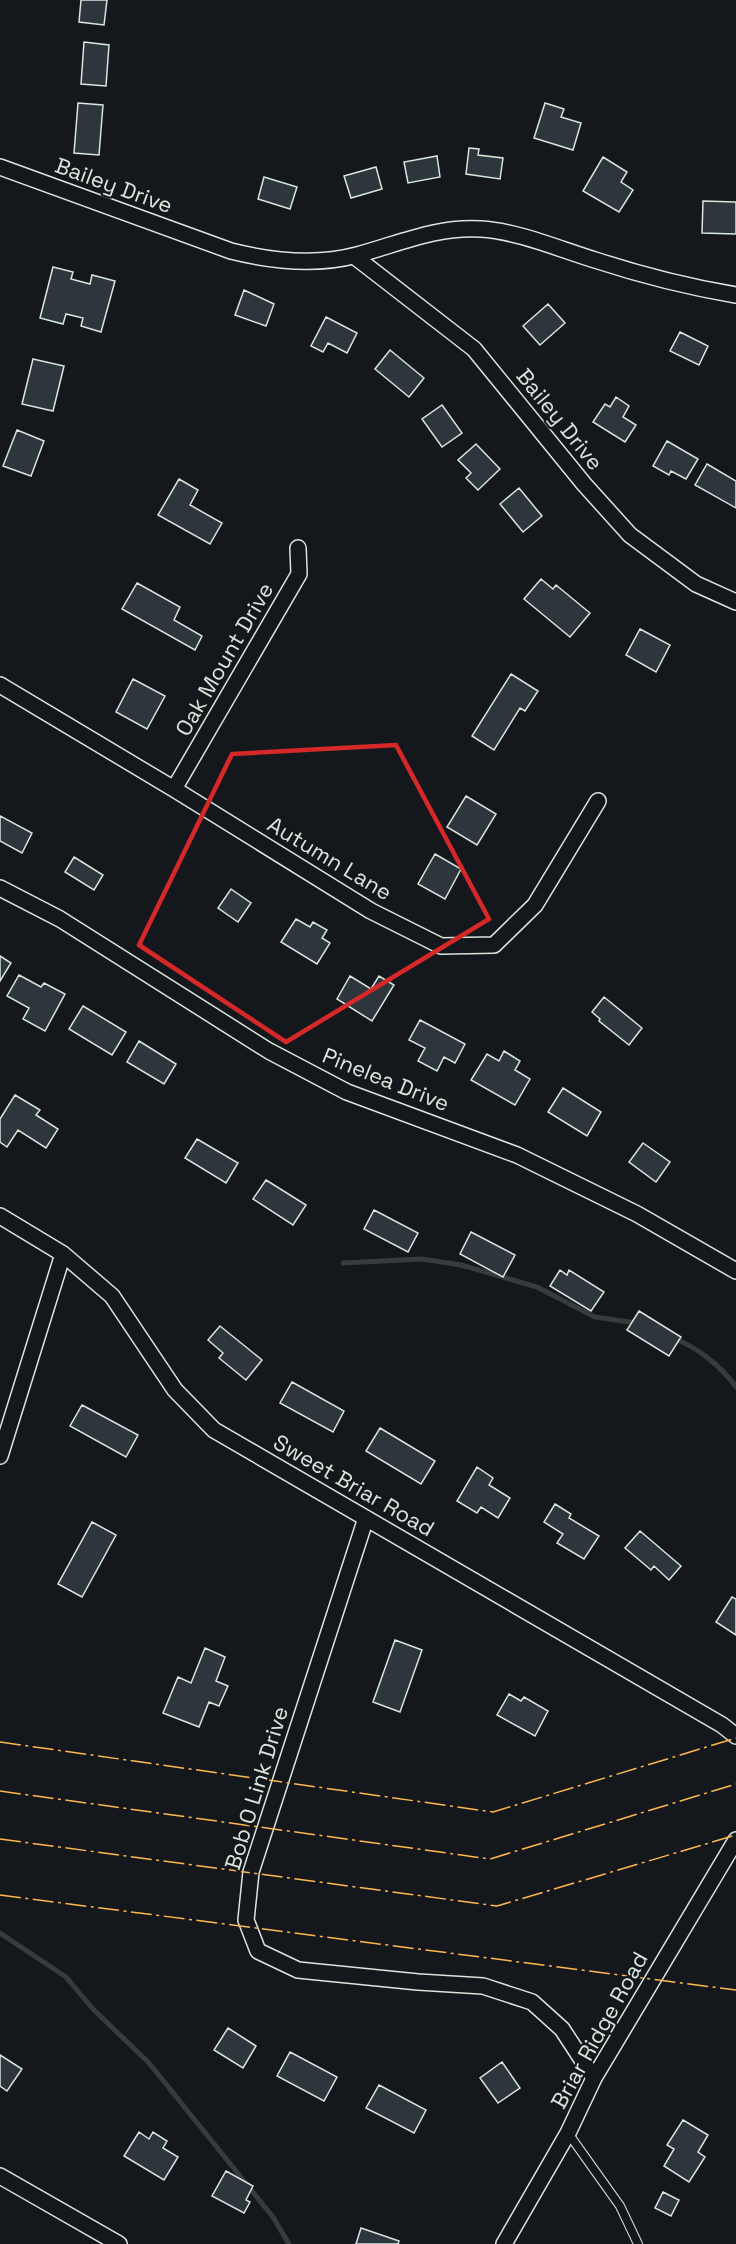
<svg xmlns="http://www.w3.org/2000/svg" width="736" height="2244" font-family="'Space Grotesk',sans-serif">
	<rect width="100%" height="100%" fill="#14181c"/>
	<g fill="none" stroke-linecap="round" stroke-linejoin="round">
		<path stroke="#363b3e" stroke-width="5" d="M343 1263 422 1259 461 1265 537 1287 595 1317 636 1323
			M673 1338C697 1347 721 1366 736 1387
			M0 1933 66 1977 93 2009 149 2063 273 2217 289 2244"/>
	</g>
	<path fill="#2c363c" stroke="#d8e6dc" stroke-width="1.5" d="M81 0H107L104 25 79 22Z
		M84 42 109 45 106 86 81 84Z
		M78 103 103 105 99 155 74 153Z
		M545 103 564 109 561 117 581 123 573 150 534 138Z
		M469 148 479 149 478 155 503 158 500 179 466 174Z
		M437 156 440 177 408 183 404 162Z
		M603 157 627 172 621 182 633 190 619 212 583 191Z
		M376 167 382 189 351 198 344 176Z
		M264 177 297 187 290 209 258 199Z
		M703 201 736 202V234L702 233Z
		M53 267 73 272 71 279 90 284 92 275 115 281 101 332 81 326 83 318 66 314 63 324 40 318Z
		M244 290 274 304 266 326 235 315Z
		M548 304 565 323 540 345 523 326Z
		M326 317 357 333 347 353 328 343 323 352 311 346Z
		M680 332 708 346 699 365 670 351Z
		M390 350 424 378 409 397 375 369Z
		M33 359 64 366 53 411 22 404Z
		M616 397 629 406 623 417 636 425 625 442 593 422 605 404 610 407Z
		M442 405 462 433 442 447 422 419Z
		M17 430 44 441 31 476 3 466Z
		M667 441 698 459 686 479 671 471 669 475 653 466Z
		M476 444 500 469 478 490 466 478 471 473 458 460Z
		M707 464 736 481V508L695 485Z
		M179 479 198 490 190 505 222 523 210 544 158 515Z
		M519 488 542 516 523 532 500 504Z
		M541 579 553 589 556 585 590 613 570 637 524 599Z
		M137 583 180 607 174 620 202 636 195 650 122 609Z
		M640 629 670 645 656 672 626 655Z
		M511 674 538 691 525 711 520 708 494 750 472 736Z
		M133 679 165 696 147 729 116 712Z
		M466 796 496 814 477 845 447 827Z
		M0 816 32 833 22 853 0 841Z
		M435 854 461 869 445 899 418 884Z
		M74 857 103 875 94 890 65 872Z
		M231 889 251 903 238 922 218 908Z
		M296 919 310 927 313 922 327 930 322 938 330 943 317 964 281 942Z
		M0 956 11 963 0 981Z
		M19 975 41 987 44 983 65 994 45 1031 23 1019 29 1008 7 996Z
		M350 976 371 989 379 976 394 985 372 1021 337 999Z
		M604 997 642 1028 629 1045 599 1021 600 1019 592 1012Z
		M83 1006 126 1032 112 1055 69 1029Z
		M420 1020 465 1044 455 1063 444 1057 437 1071 418 1061 425 1048 409 1040Z
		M139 1041 176 1064 164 1084 127 1062Z
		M504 1051 520 1061 515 1070 530 1079 515 1105 471 1080 487 1054 499 1061Z
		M563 1088 601 1112 587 1136 548 1112Z
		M15 1095 40 1110 36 1115 58 1129 46 1148 18 1130 7 1147 0 1142V1119Z
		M197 1139 238 1163 226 1183 185 1158Z
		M643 1143 670 1162 656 1182 629 1162Z
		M266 1180 306 1205 293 1225 253 1199Z
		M374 1210 418 1233 408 1252 364 1229Z
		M471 1232 515 1255 503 1277 460 1254Z
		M560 1270 567 1275 569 1270 604 1292 591 1311 550 1286Z
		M639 1311 681 1337 669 1356 627 1330Z
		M220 1326 262 1360 246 1380 219 1358 223 1353 208 1340Z
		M292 1382 344 1411 333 1432 280 1403Z
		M82 1405 138 1435 126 1457 70 1426Z
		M380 1428 435 1461 421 1484 366 1451Z
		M477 1467 493 1478 489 1485 510 1498 498 1518 481 1507 477 1513 457 1501Z
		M555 1504 571 1514 569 1518 599 1536 584 1559 557 1543 563 1534 544 1522Z
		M92 1522 116 1535 82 1597 58 1584Z
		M640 1531 681 1566 669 1580 654 1566 651 1570 625 1548Z
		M732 1597 736 1599V1635L716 1622Z
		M395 1640 422 1650 400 1712 373 1702Z
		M205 1648 225 1657 216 1681 228 1686 219 1706 209 1702 199 1727 163 1713 178 1677 191 1683Z
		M509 1694 521 1701 524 1697 548 1711 535 1736 497 1715Z
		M228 2028 256 2046 243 2068 214 2050Z
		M290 2052 337 2077 324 2101 277 2076Z
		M0 2055 22 2069 7 2091 0 2086Z
		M502 2062 520 2088 498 2103 480 2078Z
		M379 2085 426 2110 414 2133 366 2108Z
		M683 2120 708 2135 698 2152 705 2157 689 2182 664 2166 674 2149 667 2145Z
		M139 2132 149 2139 153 2132 167 2141 163 2148 178 2157 164 2180 124 2156Z
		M226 2171 253 2186 246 2200 250 2202 244 2213 212 2196Z
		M663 2192 679 2200 671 2216 655 2208Z
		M361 2228 399 2241 398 2244H356Z"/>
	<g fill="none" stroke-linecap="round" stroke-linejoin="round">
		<g stroke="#d8e6dc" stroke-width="10">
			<path id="service" d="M568 2133 620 2206 638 2244"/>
		</g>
		<g stroke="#d8e6dc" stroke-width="18">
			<path id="minor" d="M0 167 231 251C271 261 316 266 357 255 398 244 437 226 481 229 517 231 559 249 595 260 641 275 688 287 736 295
				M354 256 474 349 584 484 630 535 696 584 736 602
				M0 685 174 789 371 911 441 946 494 945 535 905 598 801
				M174 789 299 574 298 548
				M0 888 60 919 269 1051 347 1092 517 1155 637 1214 736 1271
				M0 1216 63 1254 112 1296 175 1390 214 1430 722 1725 736 1736
				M0 1456 63 1254
				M366 1518 251 1872 246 1920 258 1951 298 1970 418 1982 483 1986 532 2002 562 2029 594 2078
				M0 2176 119 2244
				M504 2244 568 2133 594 2078 736 1840"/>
		</g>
		<use href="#service" stroke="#14181c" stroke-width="8"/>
		<use href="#minor" stroke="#14181c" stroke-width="15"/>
		<path stroke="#ffb74d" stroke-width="1.5" stroke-dasharray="21 4.5 3 4.5" stroke-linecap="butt" d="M0 1742 493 1812 736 1738
			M0 1791 490 1859 736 1784
			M0 1839 497 1906 736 1835
			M0 1895 736 1990"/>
	</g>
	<path fill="none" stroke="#d62828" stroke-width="4.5" stroke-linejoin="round" d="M396 745 489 919 286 1042 139 945 232 754Z"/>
	<g text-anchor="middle" stroke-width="4.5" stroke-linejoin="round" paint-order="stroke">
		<g font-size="22" fill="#d8e6dc" stroke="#14181c">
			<text transform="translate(114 185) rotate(20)" y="8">Bailey Drive</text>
			<text transform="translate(560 419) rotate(51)" y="8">Bailey Drive</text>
			<text transform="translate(224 659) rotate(-60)" y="8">Oak Mount Drive</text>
			<text transform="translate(330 858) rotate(31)" y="8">Autumn Lane</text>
			<text transform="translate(386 1079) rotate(22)" y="8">Pinelea Drive</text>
			<text transform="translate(354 1485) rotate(30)" y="8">Sweet Briar Road</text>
			<text transform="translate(256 1788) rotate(-73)" y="8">Bob O Link Drive</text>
			<text transform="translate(599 2030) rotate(-61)" y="8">Briar Ridge Road</text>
		</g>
	</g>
</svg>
